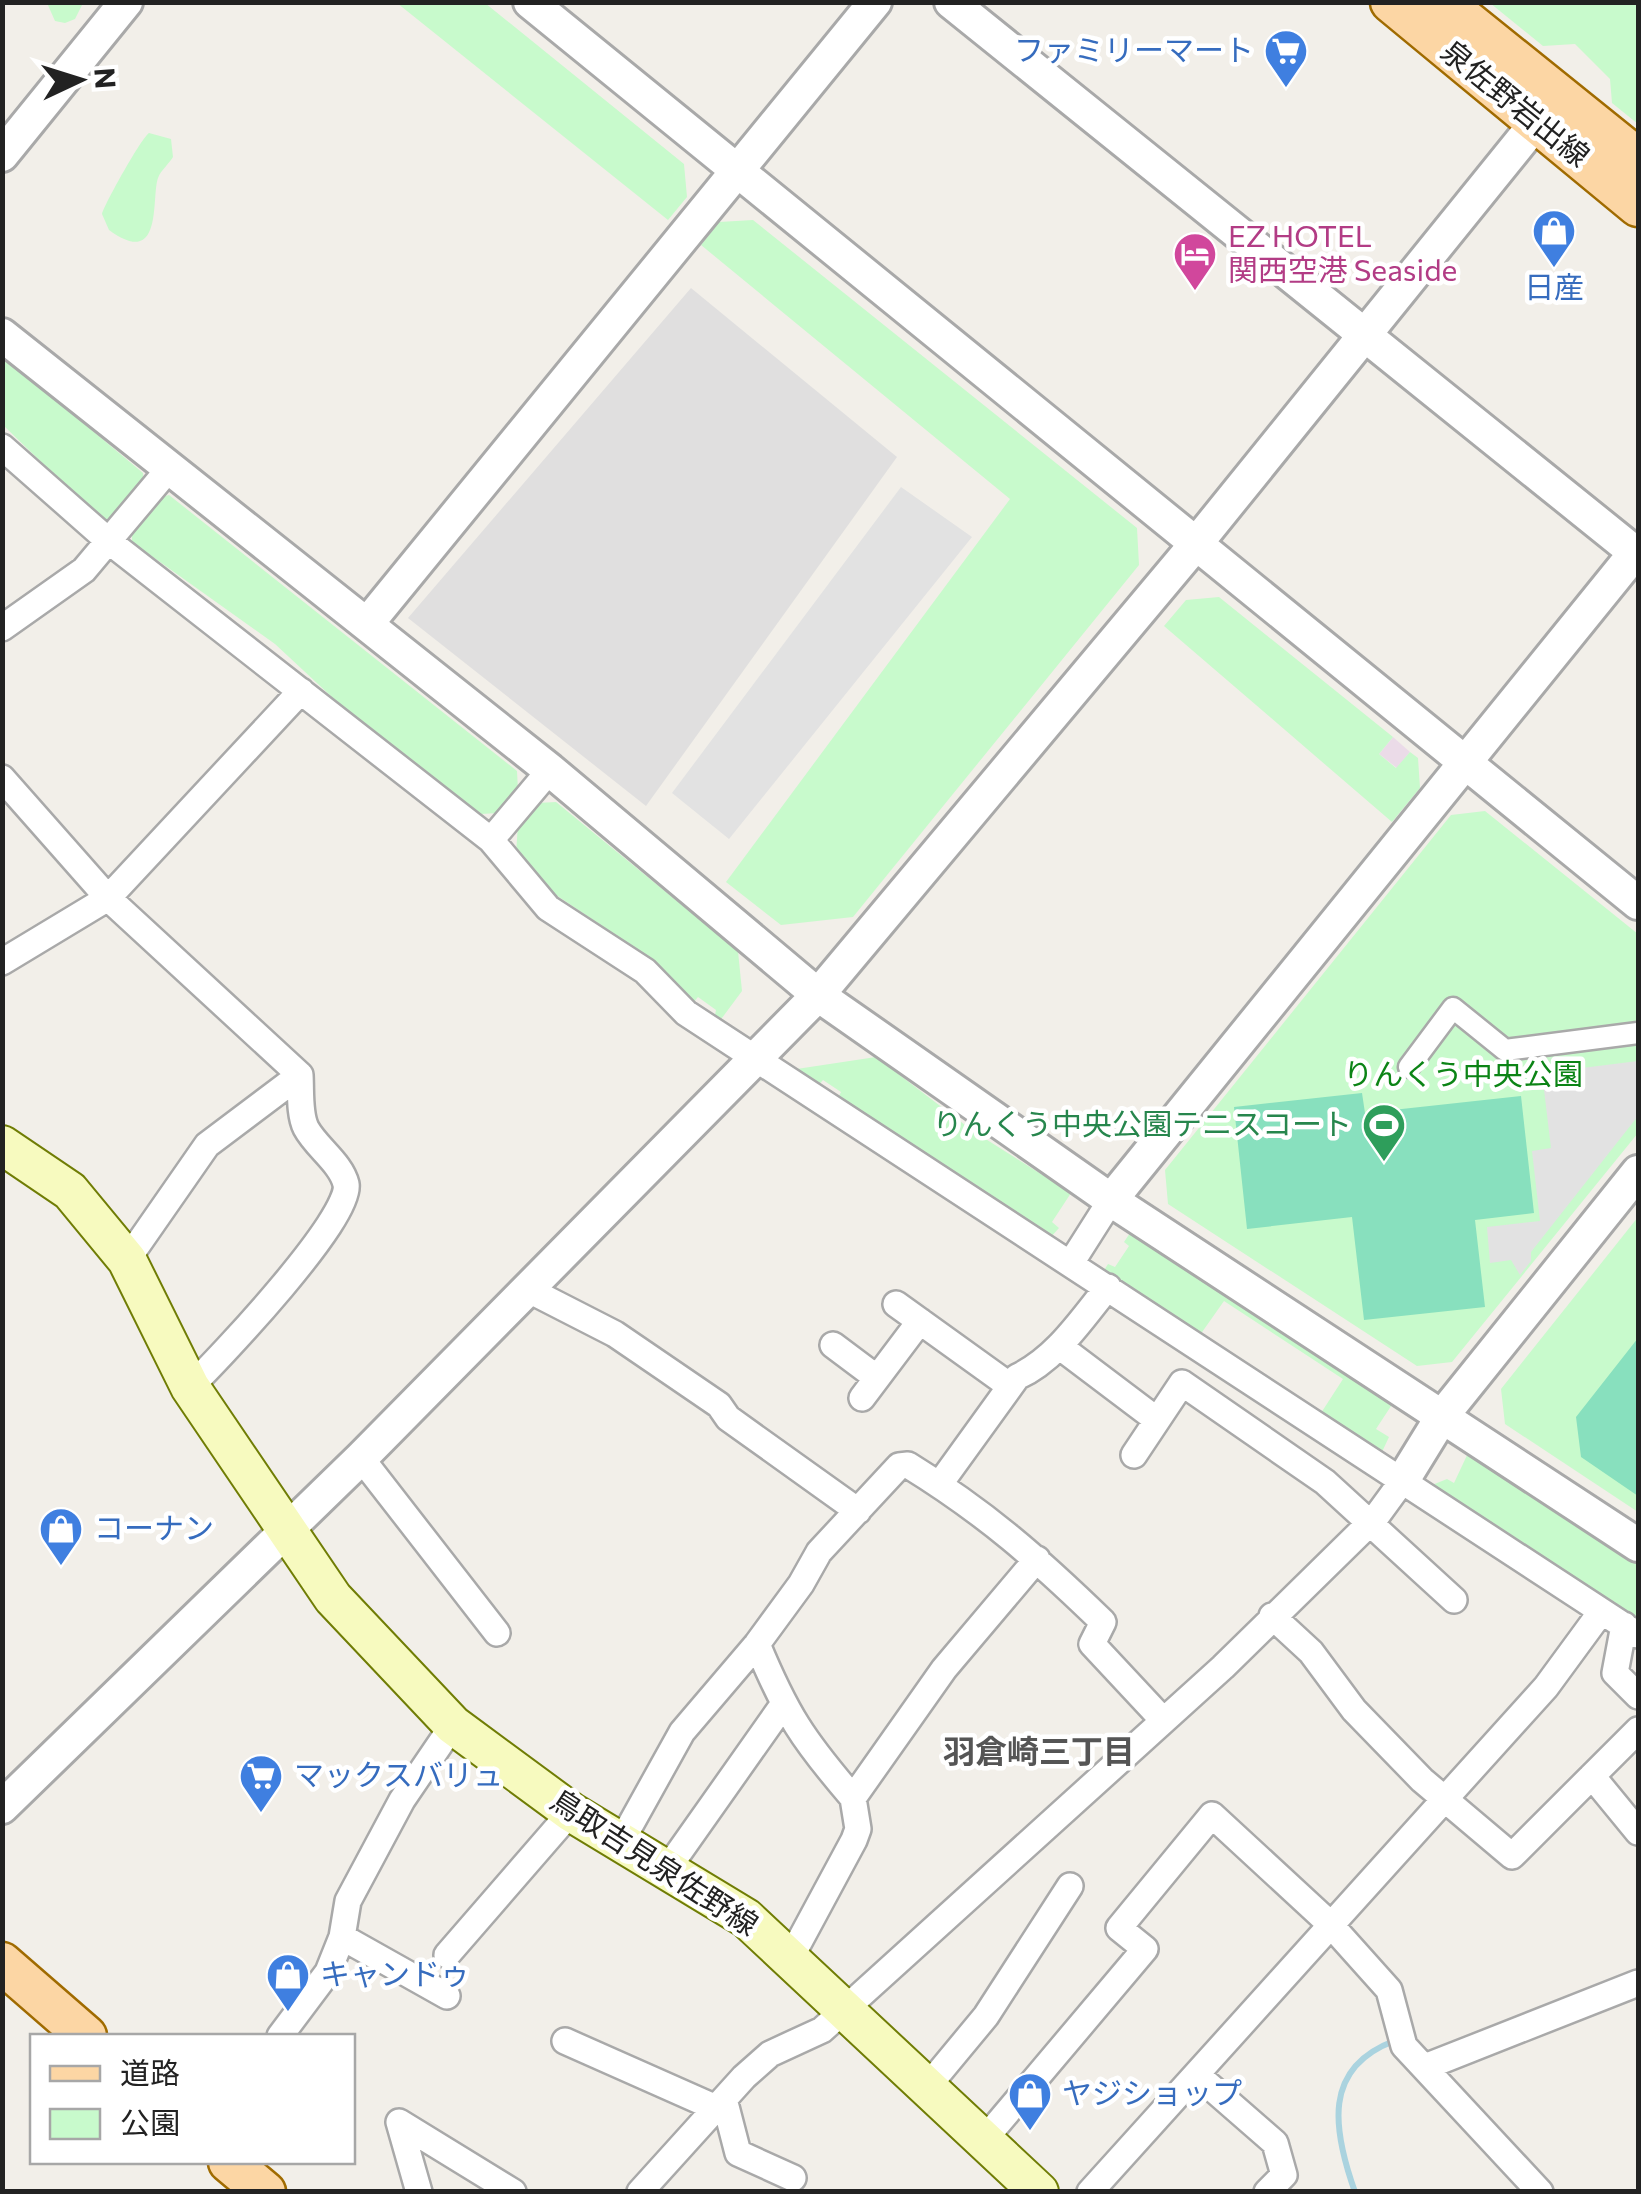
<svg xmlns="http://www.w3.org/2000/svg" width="1641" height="2194" font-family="Commissioner,'Noto Sans JP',sans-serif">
	<rect width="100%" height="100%" fill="#f2efe9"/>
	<path fill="#e0dfdf" d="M691 288 897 457 646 806 408 618Z"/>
	<path fill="#ebdbe8" d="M1393 737 1410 752 1397 768 1379 754Z"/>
	<path fill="#c8facc" d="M47 3V2L83 3 75 19 65 23 55 21Z
		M397 3H485L684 164 687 197 668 220Z
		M1490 3H1638V124L1612 103 1610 79 1575 44 1543 46Z
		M149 133 171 139 173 157C169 164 161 170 158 178 151 197 164 270 109 230L102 214C105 203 142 137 149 133Z
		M753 220 1137 528 1139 565 853 917 781 925 726 882 1010 499 701 245 719 222Z
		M3 356 143 473 144 484 116 521 104 523 3 425Z
		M169 495 517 771 518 790 498 813 481 814 347 711 275 644 132 542V532L162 497Z
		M1219 597 1393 737 1379 754 1396 768 1410 752 1418 758 1420 788 1392 822 1164 626 1186 600Z
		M556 802 738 951 742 991 719 1022 714 1020 716 1010 698 997 693 1003 650 958 547 889 516 854 518 824 537 803Z
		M1485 811 1638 934V1133L1452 1362 1417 1366 1168 1204 1165 1170 1451 815Z
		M876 1057 973 1131 1071 1193 1052 1222 1059 1228 1050 1238 838 1098 841 1092 823 1080 817 1087 790 1070Z
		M1638 1217V1512L1505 1424 1501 1389Z
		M1132 1230 1395 1400 1376 1429 1389 1437 1381 1454 1321 1413 1343 1379 1224 1301 1200 1335 1103 1272 1108 1264 1115 1267 1129 1246 1124 1242Z
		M1469 1451 1638 1559V1620L1432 1485 1447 1479 1454 1483Z"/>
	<path fill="#88e0be" d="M1362 1093 1365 1113 1521 1096 1534 1213 1475 1220 1485 1307 1364 1320 1352 1217 1247 1229 1234 1107Z
		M1638 1338V1496L1581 1457 1576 1417Z"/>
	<path fill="#e2e2e2" d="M901 487 972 537 729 839 672 793Z
		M1638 1061V1116L1531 1252V1261L1520 1275 1511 1260 1490 1263 1487 1227 1540 1221 1532 1151 1551 1148 1542 1073Z"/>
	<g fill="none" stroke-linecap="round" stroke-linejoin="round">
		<path stroke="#aad3df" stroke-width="6" d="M1355 2192C1333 2130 1322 2068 1394 2041"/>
		<g stroke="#a9a9a9" stroke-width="25">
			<path id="pedestrian" d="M1409 1067 1453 1008 1505 1050 1638 1033"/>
		</g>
		<g stroke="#a9a9a9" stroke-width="30">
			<path id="minor" d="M2 447 111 543 491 840 548 908 645 971 686 1013 1638 1635
				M2 628 84 570 168 470
				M2 778 108 898 300 1075C301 1091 299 1114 306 1128 316 1147 341 1163 346 1184 353 1217 219 1359 190 1387
				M491 840 550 770
				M2 962 108 898 301 691
				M127 1260 207 1145 300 1075
				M1071 1263 1111 1200
				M529 1290 615 1334 719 1405 728 1418 858 1511
				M896 1304 1010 1386
				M833 1345 877 1378
				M1059 1346 1157 1420
				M862 1398 920 1321
				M1134 1455 1182 1383 1325 1482 1454 1600
				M361 1458 497 1633
				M939 1485 1017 1377C1056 1359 1081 1320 1108 1287
				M1272 1616 1311 1652 1354 1710 1422 1780 1512 1856 1638 1730
				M1624 1625 1615 1673 1638 1696
				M757 1644C786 1714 803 1740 853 1798
				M1592 1776 1638 1832
				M622 1840 682 1732 757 1644 801 1584 819 1552 899 1466 908 1465C986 1513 1038 1559 1103 1622L1092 1644 1162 1719
				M668 1868 783 1705
				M342 1937 447 1996
				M447 1955 571 1812
				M791 1957 854 1840 858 1829 853 1798 944 1669 1037 1559
				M280 2036 328 1972 342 1937 348 1901 402 1800 453 1725
				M565 2041 716 2108
				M1425 2067 1638 1983
				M1197 2075 1275 2143 1284 2175 1267 2192
				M928 2086 986 2016 1070 1886
				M724 2099 738 2153 793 2178
				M983 2141 1145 1949 1119 1928 1212 1815 1329 1923 1389 1990 1404 2046 1540 2192
				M419 2192 399 2122 513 2192
				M640 2192 744 2077 770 2054 822 2030 1223 1667 1376 1517 1403 1480
				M1090 2192 1546 1687 1601 1612"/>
		</g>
		<g stroke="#a9a9a9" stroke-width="38">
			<path id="tertiary" d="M530 2 1638 903
				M951 2 1638 555
				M2 155 126 2
				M2 335 550 770 818 995 1111 1200 1638 1545
				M367 624 875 2
				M1111 1200 1638 549
				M1403 1480 1443 1415 1638 1172
				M2 1807 361 1458 818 995 1195 545 1552 103"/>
		</g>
		<g stroke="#707d05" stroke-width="42">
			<path id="secondary" d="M2 1145 70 1191 127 1260 190 1387 333 1598 453 1725 571 1812 746 1918 1039 2192"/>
		</g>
		<g stroke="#a06b00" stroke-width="45">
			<path id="primary" d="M1391 2 1638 206
				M1443 2 1638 159
				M2 1963 86 2036
				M229 2162 265 2192"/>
		</g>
		<use href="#pedestrian" stroke="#fff" stroke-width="20"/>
		<use href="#minor" stroke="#fff" stroke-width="25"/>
		<use href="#tertiary" stroke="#fff" stroke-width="32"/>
		<use href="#secondary" stroke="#f7fabf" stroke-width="38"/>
		<use href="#primary" stroke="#fcd6a4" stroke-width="40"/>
	</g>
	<defs>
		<g id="supermarket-pin" transform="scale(2.25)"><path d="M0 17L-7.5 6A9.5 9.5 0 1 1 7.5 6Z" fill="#3f7fe0" stroke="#fff"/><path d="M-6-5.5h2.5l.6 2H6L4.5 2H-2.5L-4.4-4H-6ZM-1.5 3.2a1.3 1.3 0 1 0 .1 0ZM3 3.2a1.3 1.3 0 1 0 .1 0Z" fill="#fff"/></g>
		<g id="shop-pin" transform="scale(2.25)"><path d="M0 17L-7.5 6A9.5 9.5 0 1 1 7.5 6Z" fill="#3f7fe0" stroke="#fff"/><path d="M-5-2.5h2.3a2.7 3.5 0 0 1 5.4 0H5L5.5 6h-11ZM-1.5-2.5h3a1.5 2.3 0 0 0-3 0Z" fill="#fff"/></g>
		<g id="hotel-pin" transform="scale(2.25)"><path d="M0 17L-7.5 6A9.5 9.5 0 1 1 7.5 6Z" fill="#d1479c" stroke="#fff"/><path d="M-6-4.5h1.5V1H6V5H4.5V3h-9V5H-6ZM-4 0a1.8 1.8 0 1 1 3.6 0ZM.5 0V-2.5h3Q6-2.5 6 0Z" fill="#fff"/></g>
		<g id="stadium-pin" transform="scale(2.25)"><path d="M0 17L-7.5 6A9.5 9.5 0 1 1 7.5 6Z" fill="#2e9e5b" stroke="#fff"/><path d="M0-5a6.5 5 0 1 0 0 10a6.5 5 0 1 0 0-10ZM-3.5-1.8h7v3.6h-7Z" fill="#fff"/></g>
	</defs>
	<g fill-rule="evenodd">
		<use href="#supermarket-pin" x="1286" y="51"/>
		<use href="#shop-pin" x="1554" y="231"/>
		<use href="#hotel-pin" x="1195" y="254"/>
		<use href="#stadium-pin" x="1384" y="1125"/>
		<use href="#shop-pin" x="61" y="1529"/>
		<use href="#supermarket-pin" x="261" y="1776"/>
		<use href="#shop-pin" x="288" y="1975"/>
		<use href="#shop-pin" x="1030" y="2094"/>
	</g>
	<g text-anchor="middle" stroke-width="9" stroke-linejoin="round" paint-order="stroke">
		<g font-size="30" fill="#366cbe" stroke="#fff" text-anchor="start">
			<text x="1254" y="61" text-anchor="end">ファミリーマート</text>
			<text x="1554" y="298" text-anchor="middle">日産</text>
			<text x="94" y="1539">コーナン</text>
			<text x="294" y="1786">マックスバリュ</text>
			<text x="320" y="1985">キャンドゥ</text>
			<text x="1062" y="2104">ヤジショップ</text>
		</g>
		<g font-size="30" fill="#222" stroke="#fff">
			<text transform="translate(1515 104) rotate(39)" y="10">泉佐野岩出線</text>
			<text transform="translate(654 1863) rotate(33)" y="10">鳥取吉見泉佐野線</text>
		</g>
		<g font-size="30" fill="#b23c85" stroke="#fff" text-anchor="start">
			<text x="1228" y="247">EZ HOTEL<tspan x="1228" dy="34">関西空港 Seaside</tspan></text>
		</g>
		<g font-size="30" fill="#0c8416" stroke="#fff">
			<text x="1463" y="1085">りんくう中央公園</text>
		</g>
		<g font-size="30" fill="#27864d" stroke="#fff" text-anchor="end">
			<text x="1352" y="1135">りんくう中央公園テニスコート</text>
		</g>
		<g font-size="32" font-weight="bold" fill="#555" stroke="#fff">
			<text x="1039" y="1763">羽倉崎三丁目</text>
		</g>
	</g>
	<rect width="1641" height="2194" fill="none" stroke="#222222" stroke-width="10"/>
	<rect x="30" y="2034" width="325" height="130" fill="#ffffff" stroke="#a7a7a7" stroke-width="2.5"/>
	<rect x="50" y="2066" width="50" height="15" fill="#fcd6a4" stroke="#a7a7a7" stroke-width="2.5"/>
	<text x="120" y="2084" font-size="30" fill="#222222">道路</text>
	<rect x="50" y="2109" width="50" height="30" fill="#c8facc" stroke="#a7a7a7" stroke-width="2.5"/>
	<text x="120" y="2134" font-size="30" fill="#222222">公園</text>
	<g transform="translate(80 80) rotate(86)" stroke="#ffffff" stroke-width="8" paint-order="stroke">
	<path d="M0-8L18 38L0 25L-18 38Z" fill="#222222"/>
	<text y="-15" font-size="28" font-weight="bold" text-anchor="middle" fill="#222222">N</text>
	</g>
</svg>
